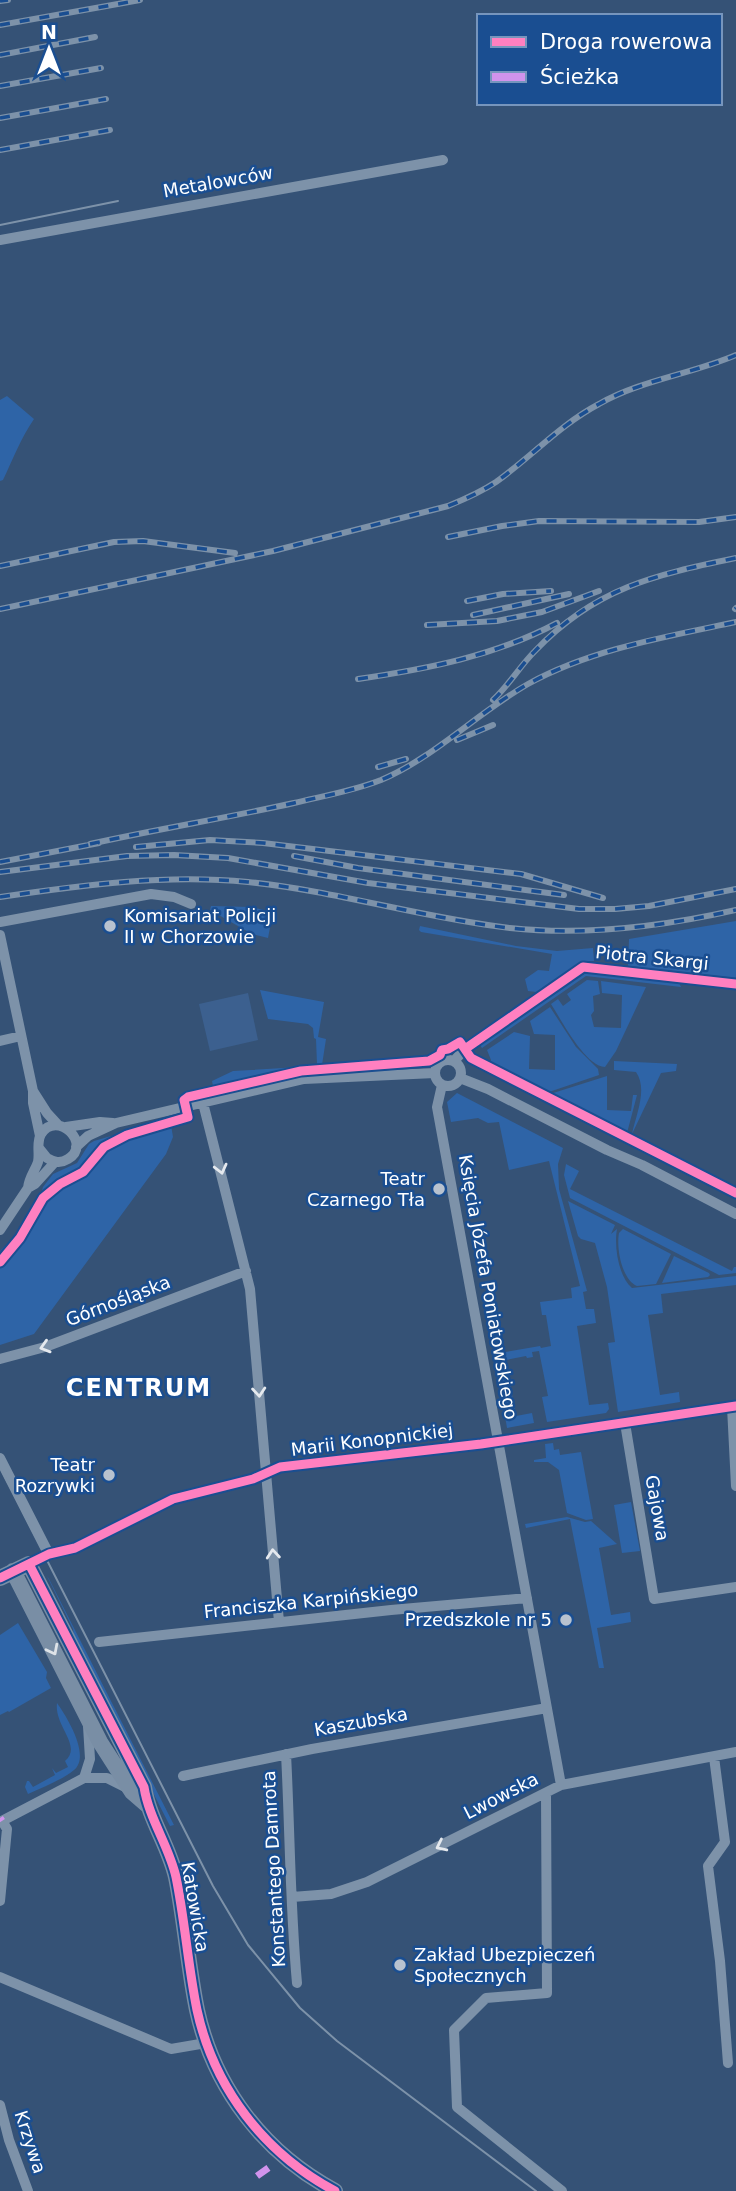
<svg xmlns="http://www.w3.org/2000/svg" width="736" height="2191" font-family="'DejaVu Sans',sans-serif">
	<rect width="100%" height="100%" fill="#355276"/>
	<path fill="#2e64a7" d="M7 396 34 419C21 438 13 459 3 480L0 481V400Z
		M211 906 250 907 273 912 268 938 252 934 210 910Z
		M736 921V978L628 966 629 939Z
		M420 926 516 946 557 951 593 948 594 961H582L536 992 528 991 525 979 538 970 549 971 552 954 421 932 419 930Z
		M586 973 679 983 681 987 586 976 482 1048 480 1045Z
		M587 980 598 981 600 994 593 996 594 1011 591 1015 594 1027 621 1028 622 995 602 993 601 981 646 987 616 1051 605 1067C585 1066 562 1021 551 1004L558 999 563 1006 571 1000 567 994Z
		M260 990 324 1002 318 1037 326 1039 322 1065 317 1064 316 1039 314 1038 313 1028 308 1024 268 1019Z
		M550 1007 576 1047 598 1069 599 1075 546 1093 489 1064 491 1060 487 1050 514 1032 530 1036 529 1069 555 1070V1035L534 1034 530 1021Z
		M614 1061 677 1064 676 1071 661 1073 632 1134C636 1115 648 1089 636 1072L614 1070Z
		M300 1067 213 1086 212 1081 233 1071Z
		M607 1076V1110L631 1111 633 1095H637L627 1133 550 1094Z
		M457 1093 563 1148 558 1164 559 1189 587 1291 583 1292 586 1309H594L596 1323 577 1326 589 1405 608 1403 609 1409 606 1413 547 1422 542 1397 548 1396 539 1351 532 1352 533 1357 527 1358 526 1356 496 1362 494 1354 540 1346 541 1348 551 1346 546 1315H542L540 1302 572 1298 571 1288 580 1286 549 1161 509 1170 499 1122 488 1123 478 1118 451 1122 447 1102Z
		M159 1122 171 1125 173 1137 166 1154 34 1334 0 1345V1251L5 1246 13 1251 34 1217 43 1187 53 1174 77 1163 89 1144 94 1141Z
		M566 1164 579 1171 570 1189 732 1271 734 1267H736V1273L719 1275 570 1198 564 1175Z
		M568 1201 615 1225 611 1234 617 1229C614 1246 618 1276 632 1288L736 1276V1285L661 1294 663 1313 648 1315 660 1395 679 1392 680 1402 618 1412 608 1343 615 1342 607 1287 595 1243 581 1239 578 1236Z
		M623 1229 671 1254 656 1284 637 1286C622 1280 616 1248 619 1233Z
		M674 1256 709 1273 710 1275 708 1277 662 1283Z
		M506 1362 516 1416 532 1413 534 1423 507 1428 496 1364Z
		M553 1443 554 1450 559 1449 560 1455 581 1452 593 1519 586 1520 567 1513 559 1470 548 1462H534V1460L546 1458 545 1444Z
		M631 1502 640 1551 622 1553 614 1505Z
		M567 1517 585 1522 591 1521 617 1544 599 1548 611 1615 630 1612 631 1622 597 1628 604 1668H599L570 1519 526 1528 525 1524Z
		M47 1576 49 1579 174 1825 170 1826 74 1638 73 1629Z
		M18 1623 47 1672 46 1678 51 1688 9 1712 8 1711 0 1715V1635Z
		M57 1703C67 1717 91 1756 74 1770 62 1780 43 1787 28 1794L25 1787 27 1781H29L33 1787 55 1775 52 1768 56 1773 68 1767 65 1761C83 1746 54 1726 57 1703Z"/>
	<path fill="#3c608f" d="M248 993 258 1040 210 1051 199 1004Z"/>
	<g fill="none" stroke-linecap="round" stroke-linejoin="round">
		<path stroke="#7d92a9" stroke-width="10" d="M0 240 443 160
			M0 922 151 894 174 897 191 904
			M0 935 33 1091V1103L40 1136
			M0 1041 21 1036
			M435 1073a13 13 0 1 1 26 0a13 13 0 1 1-26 0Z
			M454 1061 465 1049 583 967 736 984
			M460 1078 488 1089 607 1150 642 1165 736 1214
			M442 1085 437 1107 561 1785
			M33 1091 47 1113 58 1125
			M203 1103 250 1289 279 1622
			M66 1127 100 1122 113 1123
			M76 1147 88 1136 116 1123 304 1079 435 1073
			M28 1188 35 1184 55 1162
			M0 1230 28 1188C29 1177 35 1171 38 1162 40 1153 36 1143 41 1134 57 1109 93 1144 68 1159 60 1164 54 1162 47 1158L39 1148
			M0 1359 45 1347 246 1271
			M732 1407 736 1486
			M625 1423 654 1599 736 1587
			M0 1458 49 1554
			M29 1564 49 1554 75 1548 176 1498 253 1479 280 1467 481 1444 736 1406
			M99 1642 391 1610 527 1598
			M286 1754C290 1830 290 1907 297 1983
			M714 1757 725 1842 708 1866 720 1961 728 2063
			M183 1776 312 1749 547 1708
			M84 1778 90 1759 88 1726
			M546 1794 547 1993 486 1998 454 2030 457 2107 562 2191
			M0 1822 84 1778H107L127 1788
			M292 1897 331 1894 367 1882 561 1785 736 1752
			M0 1901 7 1829 2 1821
			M0 1977 171 2049 206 2043
			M0 2105 9 2140 28 2191"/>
		<path stroke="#798ea5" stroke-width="16" d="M13 1571 100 1742 132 1792 147 1805
			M0 1578 29 1564 144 1787C149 1819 169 1846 176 1877 185 1921 188 1966 197 2010 214 2088 264 2153 335 2191"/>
		<path stroke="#7d92a9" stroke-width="2" d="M0 225 118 201
			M0 1468 213 1886 248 1945 300 2008 337 2041 536 2191"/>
		<g stroke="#7d92a9" stroke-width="6">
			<path id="rail" d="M0 1 8 0
				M0 25 140 0
				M0 55 95 37
				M0 86 101 68
				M0 118 106 99
				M0 150 110 130
				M448 537 502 526 539 521 699 522 736 517
				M0 566 114 542 143 541 235 553
				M467 601 503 594 551 591
				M0 609 273 551 448 506C465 499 481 492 496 482 531 457 561 424 599 404 641 380 692 374 736 355
				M735 609 736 608
				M473 615 569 594
				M427 625 497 621 542 612 599 591
				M358 679C427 669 495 656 557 623
				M493 700C509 685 520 666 535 651 595 588 654 575 736 558
				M457 740 493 725
				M378 767 406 759
				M90 844C158 829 226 818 294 803 323 796 353 791 381 780 435 757 477 713 528 684 592 649 665 637 736 622
				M136 847 210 840 263 843 521 874 603 898
				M294 856 358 868 564 895
				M0 862 99 843
				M0 872 127 856 174 855 228 858 368 883 579 909H615L649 906 736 889
				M0 897C83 885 165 874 248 882 337 891 422 918 510 928 586 936 661 927 736 910"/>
		</g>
		<use href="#rail" stroke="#1a4e91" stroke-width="3.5" stroke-dasharray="10" stroke-linecap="butt"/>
		<path stroke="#d193ec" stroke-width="7" stroke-dasharray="14 7" stroke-linecap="butt" d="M0 1818 2 1821
			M257 2176 274 2164"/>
		<g stroke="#1a4e91" stroke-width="13">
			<path id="cycleway" d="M465 1049 583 967 736 984
				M0 1262 20 1238 43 1198 60 1184 83 1172 104 1147 127 1135 188 1117 184 1100 188 1097 301 1071 429 1061 440 1055 442 1050 448 1049 460 1042 471 1058 736 1193
				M29 1564 144 1787C149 1819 169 1846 176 1877 185 1921 188 1966 197 2010 214 2088 264 2153 335 2191
				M0 1578 49 1554 75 1548 173 1499 253 1479 280 1467 481 1444 736 1406"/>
		</g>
		<use href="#cycleway" stroke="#ff80c0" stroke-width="9"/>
	</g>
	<defs><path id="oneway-chevron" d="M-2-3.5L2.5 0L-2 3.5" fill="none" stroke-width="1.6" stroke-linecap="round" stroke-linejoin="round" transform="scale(1.75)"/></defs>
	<g stroke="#e5e9ee">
		<use href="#oneway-chevron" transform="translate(221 1169) rotate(76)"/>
		<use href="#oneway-chevron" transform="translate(45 1347) rotate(163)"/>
		<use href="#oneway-chevron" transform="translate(259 1392) rotate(85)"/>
		<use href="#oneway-chevron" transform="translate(273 1554) rotate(-95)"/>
		<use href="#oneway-chevron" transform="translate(441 1846) rotate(154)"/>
	</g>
	<use stroke="#dee3e8" href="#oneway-chevron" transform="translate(53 1650) rotate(63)"/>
	<g fill="#b8c2cf" stroke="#1a4e91" stroke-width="2.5">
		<circle cx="110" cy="926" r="7"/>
		<circle cx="439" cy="1189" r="7"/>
		<circle cx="109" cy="1475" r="7"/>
		<circle cx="566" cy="1620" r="7"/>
		<circle cx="400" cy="1965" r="7"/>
	</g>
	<g text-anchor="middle" stroke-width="5" stroke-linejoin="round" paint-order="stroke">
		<g font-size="18" fill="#fff" stroke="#1a4e91">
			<text transform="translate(218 182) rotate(-10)" y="6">Metalowców</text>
			<text transform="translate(652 958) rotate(6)" y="6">Piotra Skargi</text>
			<text transform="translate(488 1287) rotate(80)" y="6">Księcia Józefa Poniatowskiego</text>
			<text transform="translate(118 1301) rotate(-21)" y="6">Górnośląska</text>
			<text transform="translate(372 1440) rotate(-7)" y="6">Marii Konopnickiej</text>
			<text transform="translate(657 1508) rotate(80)" y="6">Gajowa</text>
			<text transform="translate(311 1601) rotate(-6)" y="6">Franciszka Karpińskiego</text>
			<text transform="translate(361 1722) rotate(-10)" y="6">Kaszubska</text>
			<text transform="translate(501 1796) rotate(-27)" y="6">Lwowska</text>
			<text transform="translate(274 1869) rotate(-93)" y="6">Konstantego Damrota</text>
			<text transform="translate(195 1907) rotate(80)" y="6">Katowicka</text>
			<text transform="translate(30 2142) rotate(72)" y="6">Krzywa</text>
		</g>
		<g font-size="18" fill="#fff" stroke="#1a4e91" text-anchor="end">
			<text x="124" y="922" text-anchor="start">Komisariat Policji<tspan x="124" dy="21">II w Chorzowie</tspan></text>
			<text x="425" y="1185">Teatr<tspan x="425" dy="21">Czarnego Tła</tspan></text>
			<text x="95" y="1471">Teatr<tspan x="95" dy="21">Rozrywki</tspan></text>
			<text x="552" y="1626">Przedszkole nr 5</text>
			<text x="414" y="1961" text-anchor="start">Zakład Ubezpieczeń<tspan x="414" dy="21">Społecznych</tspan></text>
		</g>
		<g font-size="24" font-weight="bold" letter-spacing="2" fill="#fff" stroke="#1a4e91">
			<text x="139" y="1396">CENTRUM</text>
		</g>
	</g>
	<rect x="477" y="14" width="245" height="91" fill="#1a4e91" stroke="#7695bd" stroke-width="2"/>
	<rect x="491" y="37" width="35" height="10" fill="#ff80c0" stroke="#7695bd" stroke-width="2"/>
	<text x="540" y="49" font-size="21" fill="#ffffff">Droga rowerowa</text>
	<rect x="491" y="72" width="35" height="10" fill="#d193ec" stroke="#7695bd" stroke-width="2"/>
	<text x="540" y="84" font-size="21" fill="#ffffff">Ścieżka</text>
	<g transform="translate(49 49)" stroke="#1a4e91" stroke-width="5" paint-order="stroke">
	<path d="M0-5L12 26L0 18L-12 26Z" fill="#ffffff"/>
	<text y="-10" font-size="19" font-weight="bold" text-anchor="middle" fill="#ffffff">N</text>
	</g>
</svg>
